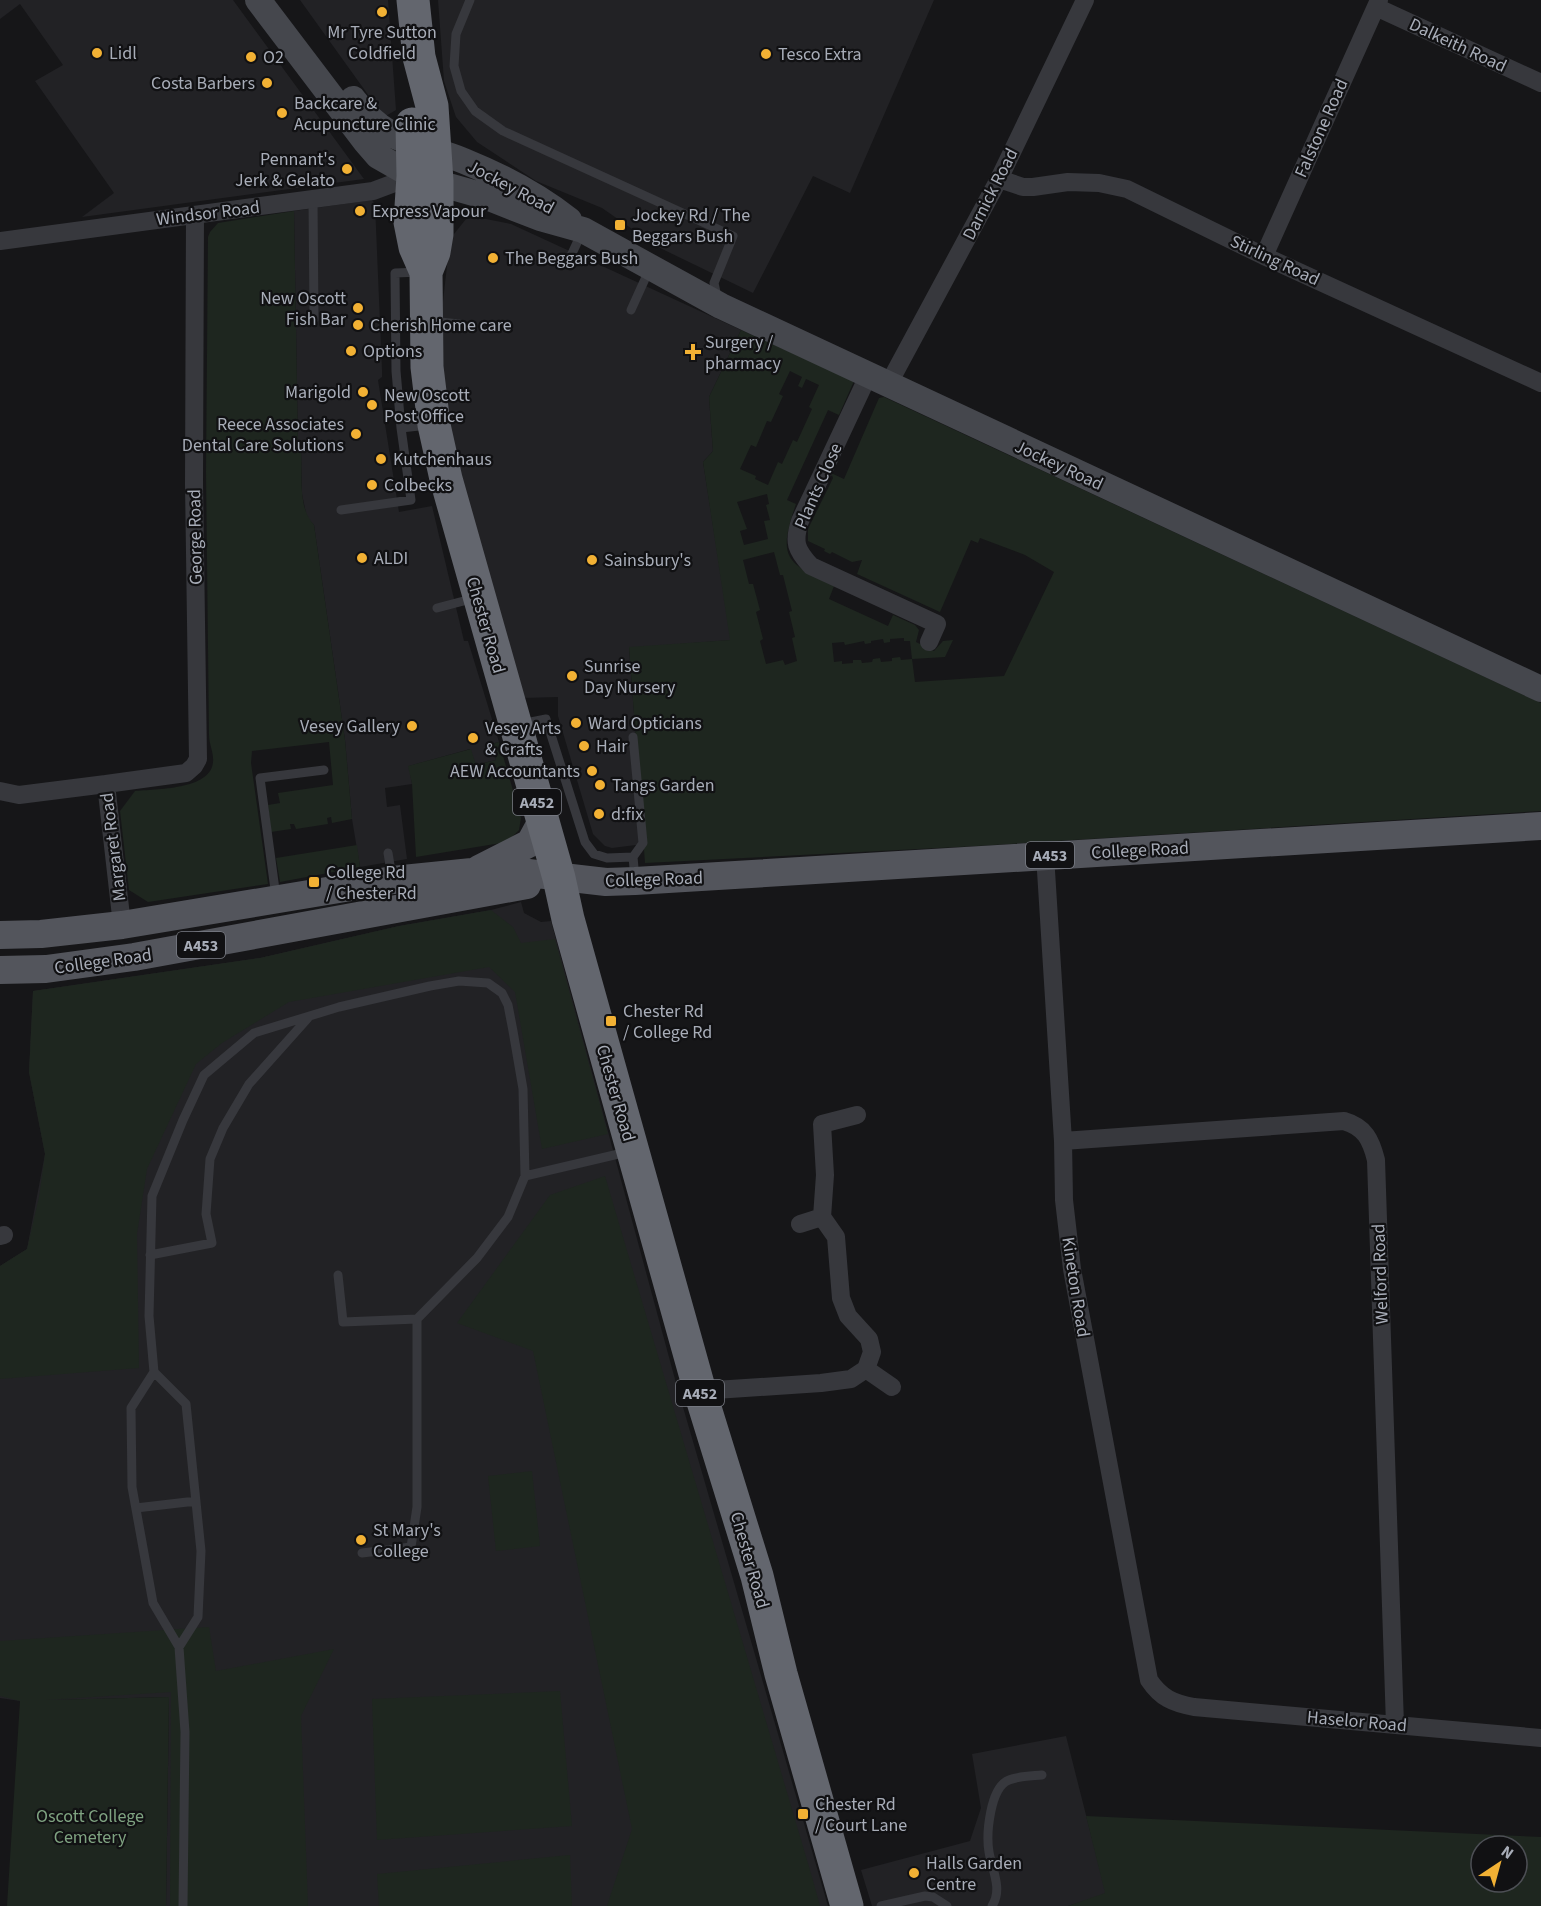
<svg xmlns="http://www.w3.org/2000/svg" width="1541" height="1906" font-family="'Source Sans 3',sans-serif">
	<rect width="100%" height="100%" fill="#161618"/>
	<path fill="#222225" d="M0 0H233L364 179 82 217 114 193 35 81 63 65 20 4 0 19Z
		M300 0H388L396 110 384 117Z
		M438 0H934L850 193 813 176 753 293 658 247 602 208 536 181 477 142 456 117 444 81Z
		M372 200 375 204 382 370V377L378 380 399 512 432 506 464 641H468L499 742 492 744 496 760 475 765 470 749 409 766 412 784 385 788 387 807 400 805 407 859 360 867 352 819 345 740 314 525 307 518 302 494 301 450 300 445H298L294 211Z
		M481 218 511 224 741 330 709 397 713 451 703 462 731 640 629 648 644 844 612 848 605 846 593 834 558 716V697L522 698 466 506 437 355 450 239 466 219Z
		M521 902 524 913 541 922 551 921 676 1383 828 1906H166L169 1697 20 1701 0 1698V1266L27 1249 45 1154 29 1072 33 991 260 958 399 926 491 910Z
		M1066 1736 1106 1894 1068 1906H872L861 1870 970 1841 981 1808 972 1754Z"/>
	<path fill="#1e261f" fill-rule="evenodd" d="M294 211 298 445H300L301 450C303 474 297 507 314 525L345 740 352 819 332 823 331 817 327 818 328 824 296 829 294 824H290L291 829 271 832 268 805 280 803 278 793 333 785 329 742 252 751 251 763 268 884 148 902 129 890 120 811 135 791C155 789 211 790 213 762 214 753 209 744 209 735L206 472 208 237 210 232 218 223Z
		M741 330 854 381 839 415 828 410 787 500 796 504C777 559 786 562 834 586L829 599 888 626 893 615 915 625 919 630 916 642 934 651 943 641 953 640 945 657 912 659 915 682 1004 676 1054 572 1025 555 980 538 978 543 971 540 940 612 857 574 862 560 852 562 832 552 830 554 824 551 825 549 808 541V529L833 478 831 473 844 479 879 398 884 397 1541 703V811L977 846 645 863 629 647 730 640 703 462 713 451 709 397ZM790 371 802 377 798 386 802 388 806 379 819 385 809 407 812 409 797 442 793 440 782 464 778 462 768 485 755 479 756 476 740 469 751 445 756 447 767 421 771 422 783 396 779 394ZM767 494 769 504 766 505 770 520 764 521 768 539 744 545 740 531 747 529 737 502ZM774 552 780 575H783L792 611 789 612 795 637 792 638 797 661 785 665 783 660 766 664 760 641 763 639 756 612 760 610 753 584H749L743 560ZM904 638V641H910L912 659 901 660 900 657 892 658V661L881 662 880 658 873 659 872 662 862 663 861 660H853V663L842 664V661L834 662 832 643 844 642 845 645 864 641 865 644 871 643V641L883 639 884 643 890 642V639Z
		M499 742 521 818 519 830 507 842 416 857 412 784 408 766 471 749 476 765 496 760 492 744Z
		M357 845 360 867 280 882 276 858Z
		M491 910 513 927 521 943 555 939 608 1134 542 1149 515 992 489 967 289 1002 222 1043 196 1064 147 1169 137 1234 139 1368 0 1379V1266L27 1249 39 1197 45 1154 29 1072 33 991 260 958 399 926Z
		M605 1176 812 1877 820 1906H607L632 1829 533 1351 457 1323 550 1195Z
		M532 1471 540 1546 496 1551 488 1476Z
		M209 1627 216 1671 334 1649 301 1716 308 1906H170L171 1692 46 1700 169 1697 166 1906H7L20 1701 0 1696V1641Z
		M560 1691 572 1826 377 1840 372 1699Z
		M1086 1816 1541 1837V1906H1068L1105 1893ZM1481 1846H1517V1882H1481Z
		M570 1855 572 1906H379L377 1874Z"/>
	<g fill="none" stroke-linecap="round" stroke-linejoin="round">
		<path stroke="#37383d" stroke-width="9" d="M470 0 456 34 454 66 461 91 475 111 503 131 733 236 714 283 717 297
			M313 199 314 319
			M569 260 582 232
			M420 272 395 273 396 371 401 428 428 425
			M631 310 650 268
			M431 321 459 324
			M341 510 411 500 401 428
			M437 608 475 598
			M521 724 546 719 585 842 594 854 607 858 633 857 635 879
			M633 737 643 843 633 857
			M388 853 392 877
			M276 897 260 778 324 770
			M150 1255 212 1243 206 1214 210 1159 223 1128 249 1084 308 1018
			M338 1275 343 1322 417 1319 477 1258 508 1217 525 1176
			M154 1372 186 1404 201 1551 198 1617 179 1647
			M136 1508 196 1501
			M362 1553 411 1547 417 1507V1319
			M183 1906 185 1732 179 1647 153 1603 132 1487 131 1408 154 1372 149 1316 152 1196 183 1120 204 1075 254 1033 339 1007 430 986 459 981 488 983 502 993 508 1005 513 1031 523 1089 525 1176 627 1152
			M881 1906 925 1896 933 1897 947 1906
			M992 1906C1003 1889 992 1870 989 1852 986 1834 990 1787 1009 1780 1019 1776 1032 1776 1042 1775"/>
		<path stroke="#37383d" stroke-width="18" d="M1376 7 1541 83
			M999 179 1023 187H1033L1068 182 1099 183 1127 189 1264 256 1541 383
			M0 241 373 191 413 176
			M1264 256 1379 0
			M868 376 800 521C793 542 796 550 811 566L937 624 929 642
			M888 385 999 179 1085 0
			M106 784 186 773 194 766 198 759 194 484 195 215
			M0 791 19 795 106 784 122 925
			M1045 855 1063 1141 1064 1200 1072 1269 1149 1680C1161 1698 1173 1703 1194 1707L1541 1738
			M1063 1141 1344 1121C1365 1127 1371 1140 1376 1160L1395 1725
			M800 1224 822 1217
			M0 1236 4 1235
			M866 1369 892 1387
			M701 1395 715 1390 821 1383 851 1379 866 1369 872 1352 869 1339 848 1316 841 1298 836 1237 822 1217 825 1175 822 1124 857 1115"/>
		<path stroke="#45474d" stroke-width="26" d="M258 0 365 141 378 156 413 176 484 196 540 218 583 230 721 306 1541 689
			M353 99C387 144 416 142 464 161 501 176 537 195 569 220"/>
		<path stroke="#53555c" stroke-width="28" d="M479 869 530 843 542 821
			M0 935 41 934 122 925 393 880 472 872 511 871 606 882 635 881 1541 826
			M0 970 46 969 134 957 527 885"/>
		<path stroke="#63666e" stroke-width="33" d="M413 0 419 57 432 106 437 181V234L434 252 426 272 427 367 434 425 446 479 559 878 568 919 701 1395 757 1576 781 1674 847 1906
			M412 124 413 176 410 222 415 247 426 272"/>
	</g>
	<g fill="#f2b134" stroke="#111113" stroke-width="2">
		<circle cx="382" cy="12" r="6"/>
		<circle cx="97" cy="53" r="6"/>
		<circle cx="766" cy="54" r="6"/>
		<circle cx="251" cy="57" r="6"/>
		<circle cx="267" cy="83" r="6"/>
		<circle cx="282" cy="113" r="6"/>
		<circle cx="347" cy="169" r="6"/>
		<circle cx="360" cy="211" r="6"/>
		<rect x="614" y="219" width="12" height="12" rx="3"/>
		<circle cx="493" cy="258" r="6"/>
		<circle cx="358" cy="308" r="6"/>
		<circle cx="358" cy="325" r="6"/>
		<circle cx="351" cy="351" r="6"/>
		<path d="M690 343h6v6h6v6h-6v6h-6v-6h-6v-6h6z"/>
		<circle cx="363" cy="392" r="6"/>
		<circle cx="372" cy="405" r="6"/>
		<circle cx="356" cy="434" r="6"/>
		<circle cx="381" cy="459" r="6"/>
		<circle cx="372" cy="485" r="6"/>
		<circle cx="362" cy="558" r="6"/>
		<circle cx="592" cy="560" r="6"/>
		<circle cx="572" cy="676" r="6"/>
		<circle cx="576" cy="723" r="6"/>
		<circle cx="412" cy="726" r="6"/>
		<circle cx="473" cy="738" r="6"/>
		<circle cx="584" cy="746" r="6"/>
		<circle cx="592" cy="771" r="6"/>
		<circle cx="600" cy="785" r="6"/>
		<circle cx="599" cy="814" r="6"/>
		<rect x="308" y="876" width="12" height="12" rx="3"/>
		<rect x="605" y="1015" width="12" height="12" rx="3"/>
		<circle cx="361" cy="1540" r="6"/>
		<rect x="797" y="1808" width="12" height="12" rx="3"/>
		<circle cx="914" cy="1873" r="6"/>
	</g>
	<g text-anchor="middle" stroke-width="4.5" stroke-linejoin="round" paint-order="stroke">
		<g fill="#111113" stroke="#7b7e86" stroke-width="1.5">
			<rect x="513" y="789" width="48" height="26" rx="4.5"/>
			<rect x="1026" y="842" width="48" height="26" rx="4.5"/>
			<rect x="177" y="932" width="48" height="26" rx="4.5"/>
			<rect x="676" y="1380" width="48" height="26" rx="4.5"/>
		</g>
		<g font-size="16" font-weight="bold" fill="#a8adb8">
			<text x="537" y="808">A452</text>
			<text x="1050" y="861">A453</text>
			<text x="201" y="951">A453</text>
			<text x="700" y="1399">A452</text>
		</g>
		<g font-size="18" fill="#a8adb8" stroke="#111113" text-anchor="start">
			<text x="382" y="38" text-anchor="middle">Mr Tyre Sutton<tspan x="382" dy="21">Coldfield</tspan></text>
			<text x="109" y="59">Lidl</text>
			<text x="778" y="60">Tesco Extra</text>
			<text x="263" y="63">O2</text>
			<text x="255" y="89" text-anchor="end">Costa Barbers</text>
			<text x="294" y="109">Backcare &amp;<tspan x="294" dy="21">Acupuncture Clinic</tspan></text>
			<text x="335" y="165" text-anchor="end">Pennant's<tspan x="335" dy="21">Jerk &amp; Gelato</tspan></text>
			<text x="372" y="217">Express Vapour</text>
			<text x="632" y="221">Jockey Rd / The<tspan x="632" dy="21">Beggars Bush</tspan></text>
			<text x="505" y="264">The Beggars Bush</text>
			<text x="346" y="304" text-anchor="end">New Oscott<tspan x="346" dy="21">Fish Bar</tspan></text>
			<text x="370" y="331">Cherish Home care</text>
			<text x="705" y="348">Surgery /<tspan x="705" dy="21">pharmacy</tspan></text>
			<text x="363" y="357">Options</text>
			<text x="351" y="398" text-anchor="end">Marigold</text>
			<text x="384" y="401">New Oscott<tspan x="384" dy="21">Post Office</tspan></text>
			<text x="344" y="430" text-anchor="end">Reece Associates<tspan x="344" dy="21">Dental Care Solutions</tspan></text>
			<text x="393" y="465">Kutchenhaus</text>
			<text x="384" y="491">Colbecks</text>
			<text x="374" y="564">ALDI</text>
			<text x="604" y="566">Sainsbury's</text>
			<text x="584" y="672">Sunrise<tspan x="584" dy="21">Day Nursery</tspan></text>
			<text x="588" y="729">Ward Opticians</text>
			<text x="400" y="732" text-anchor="end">Vesey Gallery</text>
			<text x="485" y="734">Vesey Arts<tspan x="485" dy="21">&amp; Crafts</tspan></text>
			<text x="596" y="752">Hair</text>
			<text x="580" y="777" text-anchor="end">AEW Accountants</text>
			<text x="612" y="791">Tangs Garden</text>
			<text x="611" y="820">d:fix</text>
			<text x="326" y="878">College Rd<tspan x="326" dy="21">/ Chester Rd</tspan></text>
			<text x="623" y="1017">Chester Rd<tspan x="623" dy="21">/ College Rd</tspan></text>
			<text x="373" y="1536">St Mary's<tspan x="373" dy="21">College</tspan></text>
			<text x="815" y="1810">Chester Rd<tspan x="815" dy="21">/ Court Lane</tspan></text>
			<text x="926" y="1869">Halls Garden<tspan x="926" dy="21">Centre</tspan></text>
		</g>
		<g font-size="18" fill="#a8adb8" stroke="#111113">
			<text transform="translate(1458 45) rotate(25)" y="6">Dalkeith Road</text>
			<text transform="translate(1321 128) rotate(-66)" y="6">Falstone Road</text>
			<text transform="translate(511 187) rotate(28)" y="6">Jockey Road</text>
			<text transform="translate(990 194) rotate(-63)" y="6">Darnick Road</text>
			<text transform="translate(208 213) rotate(-7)" y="6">Windsor Road</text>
			<text transform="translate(1275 260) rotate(25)" y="6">Stirling Road</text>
			<text transform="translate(1059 465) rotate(25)" y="6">Jockey Road</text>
			<text transform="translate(818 486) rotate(-66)" y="6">Plants Close</text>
			<text transform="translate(195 537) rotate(-91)" y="6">George Road</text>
			<text transform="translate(486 625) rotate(74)" y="6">Chester Road</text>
			<text transform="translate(113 847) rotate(-97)" y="6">Margaret Road</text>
			<text transform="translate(1140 850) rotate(-3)" y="6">College Road</text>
			<text transform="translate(654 879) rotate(-2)" y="6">College Road</text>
			<text transform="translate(103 961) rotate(-8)" y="6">College Road</text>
			<text transform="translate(616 1093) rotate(74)" y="6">Chester Road</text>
			<text transform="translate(1380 1274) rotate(-92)" y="6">Welford Road</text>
			<text transform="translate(1076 1287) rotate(81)" y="6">Kineton Road</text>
			<text transform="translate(750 1560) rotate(74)" y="6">Chester Road</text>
			<text transform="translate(1357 1721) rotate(5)" y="6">Haselor Road</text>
		</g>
		<g font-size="18" fill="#7fa381" stroke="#111113">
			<text x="90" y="1822">Oscott College<tspan x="90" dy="21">Cemetery</tspan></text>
		</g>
	</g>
	<g transform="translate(1499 1864) rotate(36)"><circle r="28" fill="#111113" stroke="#4d4f55" stroke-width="1.5"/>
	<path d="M0-4.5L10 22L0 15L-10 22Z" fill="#f2b134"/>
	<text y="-9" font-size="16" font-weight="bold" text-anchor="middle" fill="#a8adb8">N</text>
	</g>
</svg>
